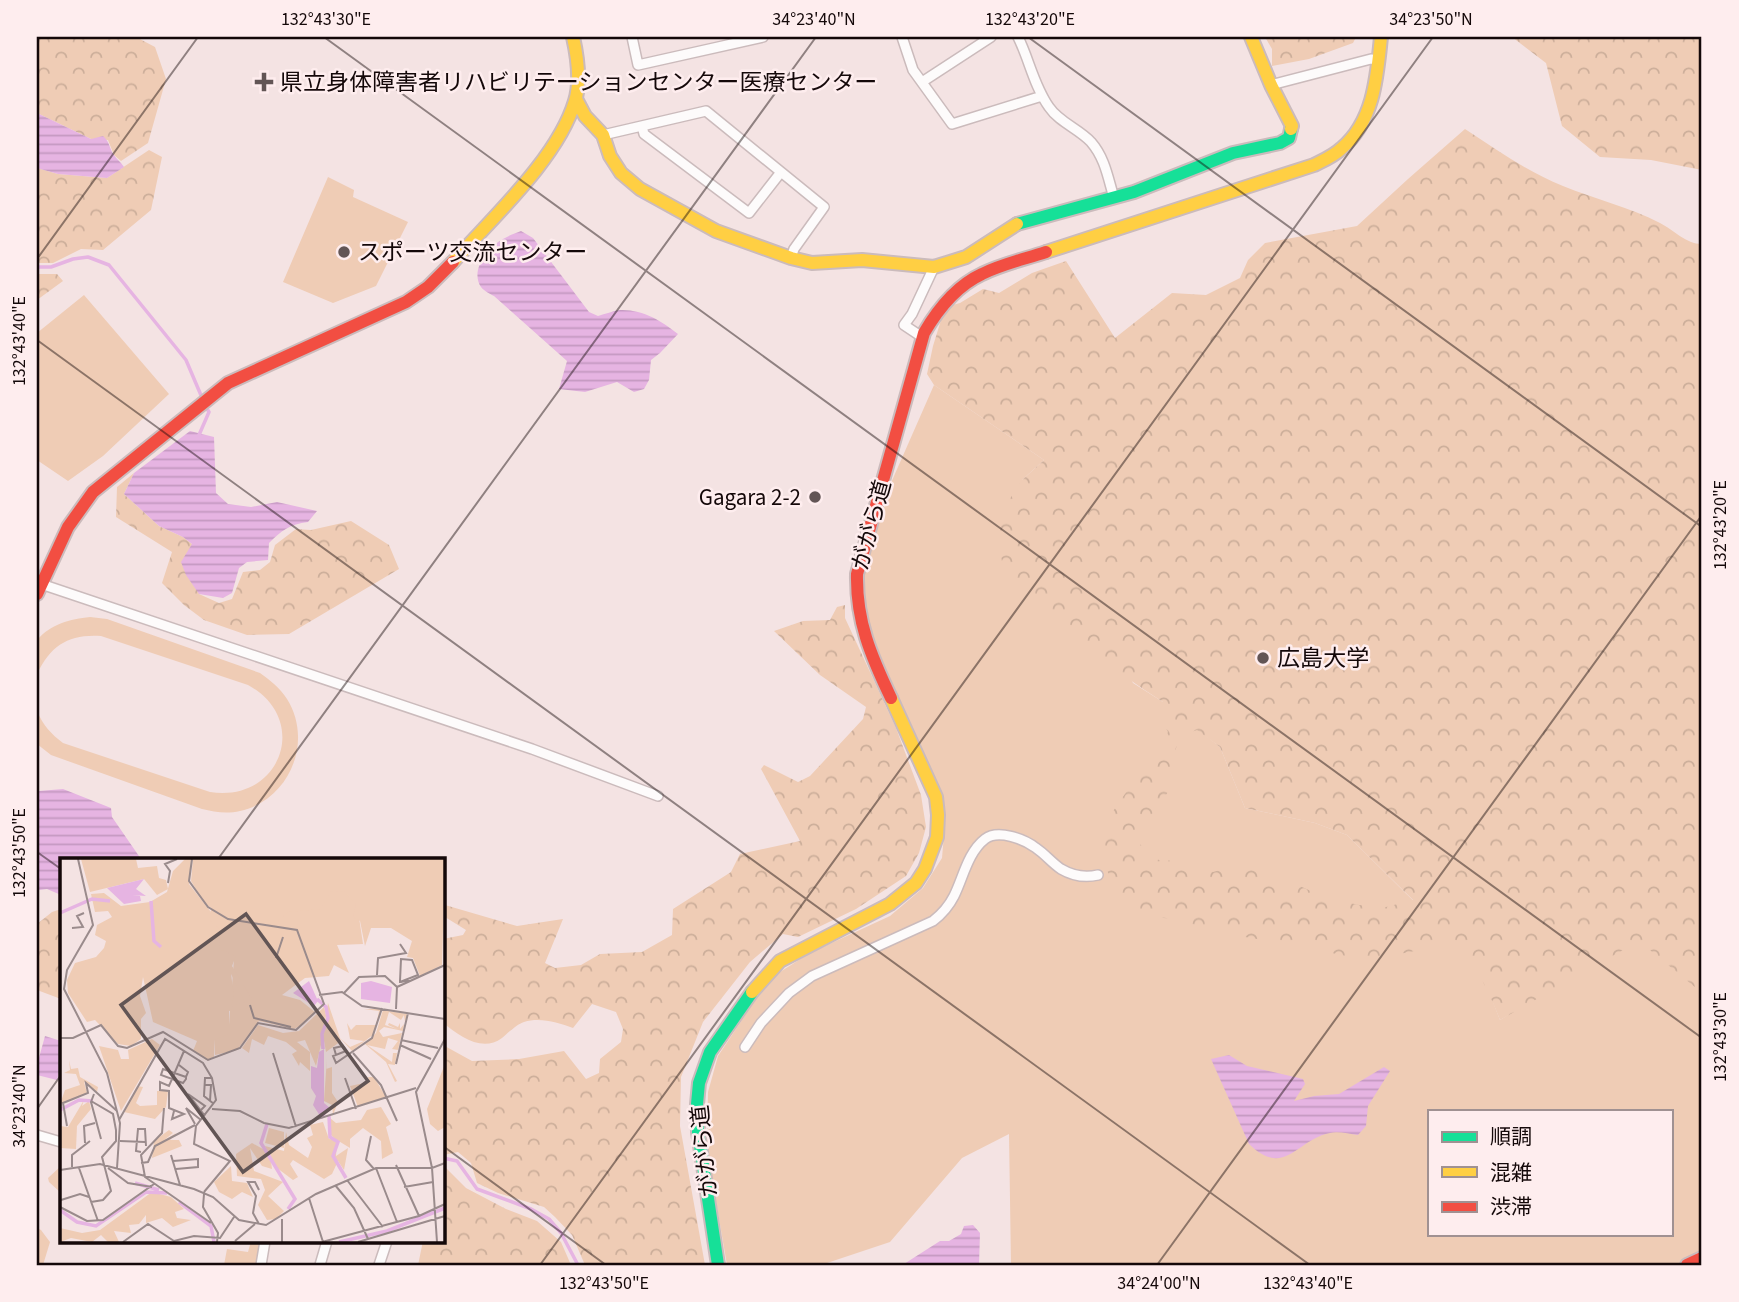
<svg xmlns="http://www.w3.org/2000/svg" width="1739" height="1302" font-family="'Source Sans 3','Noto Sans JP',sans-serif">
	<defs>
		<pattern id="forest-crowns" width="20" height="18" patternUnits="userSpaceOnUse" patternTransform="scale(1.75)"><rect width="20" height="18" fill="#efccb5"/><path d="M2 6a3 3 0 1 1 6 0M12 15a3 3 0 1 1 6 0" fill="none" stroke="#ccae9a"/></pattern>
		<pattern id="water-rules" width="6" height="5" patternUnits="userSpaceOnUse" patternTransform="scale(1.75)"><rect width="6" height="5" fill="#e6b4e2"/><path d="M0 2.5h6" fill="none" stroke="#c499c1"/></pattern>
	</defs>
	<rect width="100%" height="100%" fill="#f4e3e3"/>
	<path fill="#efccb5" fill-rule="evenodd" d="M328 177 354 190 353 197 408 222 376 286 333 303 283 282Z
		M84 295 169 394 103 456 68 481 37 460V333Z
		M934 385 1044 460 1022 480 1133 683 1163 702 1220 747 1245 808 1315 823 1347 835 1466 953 1486 984 1500 1020 1653 923 1702 947V1258L1687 1265H1011L1009 1134 962 1158 890 1242 821 1265H727L707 1149 708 1092 718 1056 756 999 780 972 810 953 890 916 923 888 942 858 945 823 936 787 872 667 856 627 852 592 858 558ZM1429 1111H1671V1234H1429Z
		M90 617 107 619 260 673C270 680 280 688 287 699 314 742 289 800 240 811 227 814 214 812 202 809L51 755 37 744V711C43 725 51 734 63 743L210 792C281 803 311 719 248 685L101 636C69 634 51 645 37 674V640C51 624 70 619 90 617Z
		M61 1166V1193L49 1182 48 1178Z
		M37 1228 41 1230 50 1242 43 1265H37Z
		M251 1241H262L258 1265H224L227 1249 248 1252Z"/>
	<path fill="url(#forest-crowns)" fill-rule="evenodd" d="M37 37H136L155 47 166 79 148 143 121 161 114 155 108 140 91 139 37 113Z
		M1265 37H1356L1353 43 1309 59 1272 66V49Z
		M1512 37H1702V170L1651 160 1600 157 1562 126 1546 63Z
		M1465 129C1497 150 1528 172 1563 186 1595 199 1629 207 1660 223 1674 230 1686 244 1702 244V993L1639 941 1500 1020C1489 992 1477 965 1455 943L1389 956 1350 957 1305 947 1227 934 1174 919 1133 915 1124 907 1093 840 1168 732 1163 723V702C1108 667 1057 626 1006 584L995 522 1022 480 1044 460 934 385 927 374 933 346 945 307 960 303 983 289 999 293 1032 273 1066 261 1115 338 1172 293 1206 295 1240 278 1248 260 1265 243 1357 226 1408 179ZM1197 730 1220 747 1245 808 1315 823 1347 835 1413 900 1386 907 1359 905 1324 897 1291 882 1263 871 1227 868 1213 872 1179 860 1161 861 1149 855 1135 838 1168 792 1171 760 1181 736Z
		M149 150 162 157 151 210 103 250 81 249 53 263H37V168L58 174 107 178Z
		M37 274H57L63 281 37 300Z
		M134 473 124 494 159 526 183 537 192 544 199 594 219 603 232 599 243 572 260 570 270 562 275 545 296 529 311 530 351 521 389 545 399 569 289 634 247 635 204 620 184 605 162 583 172 552 116 517 117 487Z
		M845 605V618L896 728 921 795 926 827 919 853 906 876 856 909 798 937 783 934 750 962 703 1022 681 1077 680 1126 705 1265H585L572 1235 555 1217 544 1207 498 1193 477 1183 471 1163 458 1152 443 1155V1045L472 1061 519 1059 564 1051 586 1079 599 1073 600 1059 621 1042 623 1029 616 1012 592 1004 573 1028C558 1023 541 1017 524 1022 517 1024 508 1033 502 1038 482 1053 460 1036 443 1023V939L463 935 466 930 445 917V905L517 926 563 919 545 963 555 968 581 965 600 954 642 952 672 935 673 909 731 872 740 854 800 841 761 769 764 765 798 782 810 776 863 719 866 707 820 675 774 631 803 621 830 620 837 607Z
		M61 909V999L37 990V924L52 912Z
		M444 1166 466 1188 506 1209 537 1221 561 1242 571 1265H418L423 1241H443V1167Z"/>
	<path fill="url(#water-rules)" d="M37 113 91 139 103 136C110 142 109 148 114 155 117 160 121 162 124 167L107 178 58 174 37 168Z
		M521 231 533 238 589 312 598 316C605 314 613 311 620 310 642 309 662 321 678 334L660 353 651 360 649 380 644 389 634 392 617 382 585 392 559 389 567 361 494 296C490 294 484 291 481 287 469 269 490 245 505 238 510 235 516 233 521 231Z
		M190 431 214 437 216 493 228 504 251 507 277 502 317 511 308 522C290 524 281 531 269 543L268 560 247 562 239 568 232 593 223 598 199 594 186 575 181 562 192 544 183 537 159 526 124 494 134 473Z
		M63 789 111 808 112 817 141 859H61V895L47 889 39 890 37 902V792L39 791Z
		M45 1036 61 1041V1065L57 1080 37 1075V1065Z
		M1229 1055 1247 1066 1303 1079 1305 1084 1294 1101 1314 1096 1339 1094 1384 1067 1390 1071 1368 1106 1366 1126 1358 1135C1349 1134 1338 1131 1330 1133 1297 1139 1285 1179 1249 1144L1211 1059Z
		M973 1225 980 1233 979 1265H891L904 1264 940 1241H949L961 1234 964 1226Z"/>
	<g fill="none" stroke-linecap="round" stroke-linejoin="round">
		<path stroke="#e6b4e2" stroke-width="3.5" d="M37 267H51L73 259 88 257 109 265 186 360 203 400
			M199 435 209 412 206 407
			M443 1158 457 1161 477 1189 531 1209 549 1219 561 1233 578 1265"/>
		<g stroke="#cbbbbc" stroke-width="12">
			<path id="street" d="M632 37 638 65 763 37
				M902 37 913 70 952 124 1042 96
				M1018 37C1029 59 1034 86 1049 107 1059 122 1079 129 1091 142 1105 158 1108 178 1114 198
				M922 82 991 37
				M1271 85 1371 59 1378 60
				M642 126 644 134 749 213 781 172
				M603 135 706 111 824 207 794 249 791 258
				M922 337 904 325 912 314 934 267
				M41 584 532 749 658 796
				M745 1047 761 1023 789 993 812 976 933 921C942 914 949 906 954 896 963 878 968 852 985 839 998 829 1024 839 1036 848 1045 854 1052 863 1061 869 1073 876 1085 878 1098 875
				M37 1135 61 1142
				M261 1265 265 1241
				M320 1265 327 1241
				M379 1265 387 1241"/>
		</g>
		<g stroke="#cbbbbc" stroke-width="16">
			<path id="fast" d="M1017 224 1134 192 1233 153 1280 143 1289 138 1291 129
				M718 1265 698 1132 697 1104 699 1083 710 1052 752 992"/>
		</g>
		<g stroke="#cbbbbc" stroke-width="16">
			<path id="slow" d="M1251 37 1271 85 1292 126 1291 129
				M576 99 585 116 603 135 610 156 621 173 640 189 716 231 791 258 812 263 862 260 934 267 966 257 1017 224
				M1046 252 1314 165C1324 160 1334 156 1342 148 1374 121 1377 76 1381 37
				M453 262C493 217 558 158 575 101 581 82 577 55 573 37
				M752 992 780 961 890 904 916 883 925 869 937 837 938 815 936 797 891 698"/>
		</g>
		<g stroke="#cbbbbc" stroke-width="16">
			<path id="jam" d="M37 594 68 527 93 492 228 383 406 302 428 287 453 262
				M891 698C871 656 856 621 857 574L924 333C938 309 956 286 982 274 1002 264 1025 259 1046 252
				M1687 1265 1702 1258"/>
		</g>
		<use href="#street" stroke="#fdfbfb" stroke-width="9"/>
		<use href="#fast" stroke="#16e098" stroke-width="12"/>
		<use href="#slow" stroke="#ffcf43" stroke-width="12"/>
		<use href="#jam" stroke="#f24e42" stroke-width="12"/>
	</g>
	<path fill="none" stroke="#140809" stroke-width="2" stroke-opacity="0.45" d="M324 37 1702 1038M1028 37 1702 527M37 259 198 37M37 340 1310 1265M37 852 61 869M218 859 816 37M37 1109 61 1075M443 1146 606 1265M540 1265 1433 37M1157 1265 1702 515"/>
	<g fill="#625555" stroke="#feedee" stroke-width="2.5">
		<path d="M260.5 71.5h7v7h7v7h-7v7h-7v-7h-7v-7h7z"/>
		<circle cx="344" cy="252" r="7"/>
		<circle cx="815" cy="497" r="7"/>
		<circle cx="1263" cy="658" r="7"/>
	</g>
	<g text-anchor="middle" stroke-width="5" stroke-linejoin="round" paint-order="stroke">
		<g font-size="23" fill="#140809" stroke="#feedee" text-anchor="start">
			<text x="280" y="90">県立身体障害者リハビリテーションセンター医療センター</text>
			<text x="358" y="260">スポーツ交流センター</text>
			<text x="801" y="505" text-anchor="end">Gagara 2-2</text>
			<text x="1277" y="666">広島大学</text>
		</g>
		<g font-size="23" fill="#140809" stroke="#feedee">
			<text transform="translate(871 525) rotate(-75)" y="8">ががら道</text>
			<text transform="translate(704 1151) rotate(-96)" y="8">ががら道</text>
		</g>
	</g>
	<g transform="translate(60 858)">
		<rect width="385" height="385" fill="#f4e3e3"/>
		<path d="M133 1H279L273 33 284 32 297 46 303 86 277 87 289 115 274 107 269 118 245 120 222 137 240 142 255 154 244 166 234 171 199 163 177 192 155 197 154 181 169 167 174 102 156 91 148 61 152 49 145 46ZM304 151H321L314 176 292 193 280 180 290 189 304 183 290 181 287 165 291 172 296 167H316L319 153ZM323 152 347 156 345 164 344 157 341 162 329 154 325 167 337 171 328 167 329 165 338 169 340 165V171L344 166 343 173 324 169 319 173 323 179 342 175 338 192 332 191 338 183 328 180 325 191 307 187 332 204 333 195H337L335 207 328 206 337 223 335 224 326 204 305 186 316 175ZM308 219H314L326 239 298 249 290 228 309 224ZM209 270 224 274V290L205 285Z" fill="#efccb5"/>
		<path d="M21 1H76L78 10 97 8 99 20 106 22 108 31 97 37 84 21 30 34ZM125 1H131L129 26 151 54 149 62 160 71 159 91 176 98 172 108 192 141 187 150 169 153V176L154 182V199L146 202 133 193 137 183 93 164 83 119 80 138 86 155 81 161V181L71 188 58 186 35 162 27 164 8 135 7 122 15 105 36 99 44 90 46 83 35 77 37 67 52 59 48 53 35 54 31 36 44 35 61 48 90 44 107 34 113 13ZM171 116 185 144 171 149 174 138ZM133 1H174L193 14 183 1H385L382 107 360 118 353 100 347 99 352 83 331 70H311L305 88 300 63 293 59 296 46 284 33 270 34 261 51 228 54 214 67 168 60 145 46 131 23ZM268 145 281 183 266 194 263 177ZM264 149 267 161 256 208 245 182 237 184 250 194V213L240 204 239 208 232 196 237 193 226 184 208 178 204 187 192 181 189 195 182 190 198 167 223 175 239 173ZM92 181 100 187 61 253 39 188 58 192 61 201H69L68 192ZM267 200 266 211 272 209V235L278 244 273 257 272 247 264 243ZM9 202 11 211 18 210 20 219 38 229 37 234 24 224 27 235 0 246 5 232 20 227 16 216 4 215 10 212ZM385 206V269L378 273 370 266 367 251ZM77 228 83 229 76 245 80 248 97 247V233H108L106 249 95 261 64 254ZM24 242 22 248 29 243 31 251 17 268 16 291 0 290V268L8 269ZM321 249 331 266 326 269 333 295 322 301 321 283 303 270 290 281V290L277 282 276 298 288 290 284 312 278 303 272 316 264 321 233 302 230 306 238 319 233 322 213 307 205 288 224 293 226 274 229 287 248 300 252 289 247 280 253 277 250 267 263 264 269 281 276 282 271 277 270 260 276 265 301 262 307 252ZM109 272 113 275 103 283 116 275 110 282H119L122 288 92 300 94 283ZM192 285 210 295 212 311 202 308 190 290 194 313 223 324 208 338 224 353 216 361 207 362 198 347 205 332 201 321 177 318 176 296ZM171 308 172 323 187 325 193 339 182 334 172 341 159 334 154 324ZM92 334 111 339 124 351 115 354 117 360 131 362 113 369 102 360 86 365V357L79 366 69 367 71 375 54 373 59 384H48L41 377 32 384 11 380 0 384V370L22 375 40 372Z" fill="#efccb5" fill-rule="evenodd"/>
		<path d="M84 21 76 31 86 38 72 37 80 38 81 43 64 46 47 30ZM249 123 258 143 254 148 233 135ZM311 123 332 129 330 145 301 141V125ZM264 191V245L270 250 262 261 253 247 256 238 251 230V208L257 210 259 194Z" fill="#e6b4e2"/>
		<path fill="none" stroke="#e6b4e2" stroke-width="3.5" d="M91 43 94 83 101 89M0 55 32 41 50 43M257 141 266 149 268 160 262 176 263 191M0 252 19 242 33 243M269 258 270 279 278 284 273 298 286 320M207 266 201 285 235 341 228 351M75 325 99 332M119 344 151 368 154 384M0 352 17 364 36 368 86 334 107 335M279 384 327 373 385 350"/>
		<path fill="none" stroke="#9a8b8c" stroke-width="2" d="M18 1 33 67 7 112 4 131 47 215 60 265 57 310M108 25 110 13 105 6 117 1M12 70 23 69 17 58 24 55M216 100 223 79M317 117 318 100 346 95 340 86M340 124 358 117 352 102 341 101 340 123V124H341L349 122 350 124M337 129 385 107M284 135 299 119 325 118 337 129 336 151M259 137 282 134 302 148 385 161M190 147 194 160 231 169M0 180H13L41 167 58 188 67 190 103 174 148 202 180 190 198 165 236 172 264 146 237 72 168 61 148 49 129 23 132 1M341 182 378 190M340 187 371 201M286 193 273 198 276 205 312 180 322 150M213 195 236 269M293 195 321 227 337 263M276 197 274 190 283 188 286 193M336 206 348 155M119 207 128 214 126 219V221L123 225 101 217 103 211 126 219M152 220H145L144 238 154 246M285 220 296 251M145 227H151L150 243M34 236 31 244 41 281M104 250 102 275 81 297 85 319 151 365M152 251 180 253 204 265 229 270 356 230M141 252 145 248 128 236 145 258M114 253 112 261 124 256 109 250V233L100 232V224L109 228 124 193M59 262 105 181 143 205 152 220 156 242 136 268 134 286 170 303 144 334M135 266 126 250 141 262M7 268 3 245 28 235 26 225 57 253M311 278 306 302 314 311M60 283 85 284M25 285 24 268 35 265M81 294 76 293 78 271H85L86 288M111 297 120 327M113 303 138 301V309L116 311M81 305 88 304 95 288 135 267M336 307 359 358M12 309V297L30 283M19 310 38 363M48 310 68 325 92 329M316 310 337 364M0 312 40 306 134 331 153 339 179 362 206 367 256 336 316 310H372L385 305M287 322 323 369M275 327 294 350 308 381M344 329 373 324M199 332 195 324H188L196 338 193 355 199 366M144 336 143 349 158 375 157 384M249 340 263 384M1 342 20 336 29 339M31 344 43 342 51 333 42 299 56 283V272L53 256 31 243M0 349 27 363 43 362 94 326M222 361V384M175 383 195 366M63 384 88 366 114 383 134 378 160 380 174 359M262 384 359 358 385 346M298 384 385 358M377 384 372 310 356 234 385 181"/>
		<path fill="#625555" fill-opacity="0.15" stroke="#625555" stroke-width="3.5" d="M186 56 308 223 183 314 61 147Z"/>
		<rect width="385" height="385" fill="none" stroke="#140809" stroke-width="3.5"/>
	</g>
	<rect width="1739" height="1302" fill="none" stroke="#feedee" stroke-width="77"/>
	<rect x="1428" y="1110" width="245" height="126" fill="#feedee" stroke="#a09192" stroke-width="2"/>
	<rect x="1442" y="1132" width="35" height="10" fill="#16e098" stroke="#a09192" stroke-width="2"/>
	<text x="1490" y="1144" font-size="21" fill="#140809">順調</text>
	<rect x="1442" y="1167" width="35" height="10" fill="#ffcf43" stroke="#a09192" stroke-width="2"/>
	<text x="1490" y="1180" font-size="21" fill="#140809">混雑</text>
	<rect x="1442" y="1202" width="35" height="10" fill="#f24e42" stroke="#a09192" stroke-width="2"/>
	<text x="1490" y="1214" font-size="21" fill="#140809">渋滞</text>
	<rect x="38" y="38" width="1662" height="1226" fill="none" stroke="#140809" stroke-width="2.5"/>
	<g font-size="18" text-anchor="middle" fill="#140809">
		<text x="326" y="25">132°43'30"E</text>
		<text x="814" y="25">34°23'40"N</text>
		<text x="1030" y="25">132°43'20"E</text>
		<text x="1431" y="25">34°23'50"N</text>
		<text transform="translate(19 341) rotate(-90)" y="6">132°43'40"E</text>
		<text transform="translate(1720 525) rotate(-90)" y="6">132°43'20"E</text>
		<text transform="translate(19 853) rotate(-90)" y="6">132°43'50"E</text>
		<text transform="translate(1720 1037) rotate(-90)" y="6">132°43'30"E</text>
		<text transform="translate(19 1106) rotate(-90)" y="6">34°23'40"N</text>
		<text x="604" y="1289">132°43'50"E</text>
		<text x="1159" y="1289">34°24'00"N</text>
		<text x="1308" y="1289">132°43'40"E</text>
	</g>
</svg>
